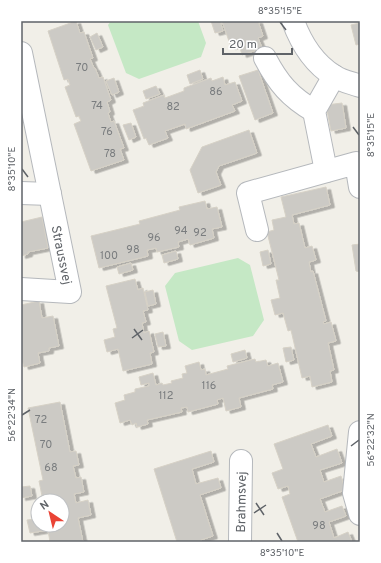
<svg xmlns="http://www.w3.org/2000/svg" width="381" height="563" font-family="Overpass,sans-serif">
	<defs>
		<filter id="shadow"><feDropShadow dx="4.5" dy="2.5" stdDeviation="0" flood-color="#0004"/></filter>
	</defs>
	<rect width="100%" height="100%" fill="#f1efe8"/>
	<path fill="#c5e8c5" d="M111 21H198L206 43 201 57 139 79 126 73 108 25Z
		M238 258 250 265 264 320 253 336 192 350 179 341 165 286 175 273Z"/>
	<path fill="#cccac5" stroke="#d6d1c6" filter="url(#shadow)" d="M76 21 80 33 84 32 93 58 90 59 94 68H95L99 78 103 77 111 100 107 102 110 112 108 113 111 122 114 121 124 148 120 149 124 160 91 171 74 124 81 121 79 116 76 117 65 87 70 85 68 79 64 80 48 31Z
		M211 21H220L223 31 215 33Z
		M222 21H258L263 36 258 38 262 48 242 55 239 44 231 47Z
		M360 23V44L356 45 351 25Z
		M97 33 103 47 96 50 90 37Z
		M200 70 203 79 190 84 187 75Z
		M258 70 273 113 255 120 239 76Z
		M223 77 225 85 235 82 242 101 232 105 235 111 186 129 185 124 165 131 168 138 149 145 146 138 144 139 133 110 144 106 143 103 164 95 165 98 184 91V88L211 78 212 81Z
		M114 78 119 92 112 95 106 81Z
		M156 86 160 94 146 99 143 91Z
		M342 103 346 128 331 131 326 105Z
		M131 123 136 137 129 140 123 125Z
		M249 130 257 153 219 166 216 172 221 185 198 193 190 170 202 147Z
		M326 187 330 205 292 215 294 224 299 223 305 248 312 246 316 260 309 262 311 272 313 271 326 321 323 322 324 324 331 322 336 341 328 343 334 370 330 371 332 382 312 387 310 376 302 378 291 330 288 331 283 313 275 315 271 300 280 298 276 280H279L267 232 274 230 272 220 286 217 281 197Z
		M205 201 207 209 217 207 222 227 212 229 214 238 190 245 188 239 178 242 179 247 157 252 156 248 147 250 148 256 99 268 91 236 140 224 139 221 180 210 179 207Z
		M42 217 48 248 28 252V254L21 256V221V222Z
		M360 244V272L356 271 352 245Z
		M268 250 271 264 263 266 260 252Z
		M176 251 178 259 164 263 162 255Z
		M131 263 133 270 119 274 117 267Z
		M135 279 138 290 143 288 148 310 143 311 146 322 142 323 144 333 149 331 154 352 150 353 152 364 123 371 118 349 107 352 104 340 115 337 113 329 117 328 106 286Z
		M153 290 156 304 148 306 145 292Z
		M39 301 42 318 53 316 59 346 49 348V351L38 353 40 363 24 367 21 356V305Z
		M163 332 166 346 158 347 155 334Z
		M291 347 294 360 286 362 283 348Z
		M245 350 247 358 233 362 231 354Z
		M255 359 256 362 266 360 268 366 278 363 283 382 272 385 273 389 239 398 241 407 226 411 223 398 217 400 218 404 188 412 187 407 181 408 182 412 147 420 148 424 137 427 136 423 132 425 130 420 120 423 115 403 125 400 124 395 135 392V389L149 386V383L141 385 139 377 153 373 156 385 162 383 163 385 172 383 171 381 183 378 182 374 187 373 185 366 199 362 201 370 205 369 206 375 228 369 227 366Z
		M60 402 70 452 76 451 79 465 73 466 76 478 81 477 84 492 74 494 76 503 88 500 91 515 78 518 83 542H50L48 530 30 533 27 520 35 519 33 510 38 509V525H62V501H43L39 481 43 480 28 408Z
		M328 425 332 436 311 444 316 457 337 449 342 463 320 470 324 482 341 476 345 490 320 499 325 512 342 506 346 516 329 522 334 538 348 532 352 542H298L282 497 290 494 288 486 278 489 272 473 283 469 274 444Z
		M211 451 214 462 192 469 196 484 218 478 221 488 200 495 213 536 201 540V542H177L154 469Z
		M30 486 32 496 21 498V487Z"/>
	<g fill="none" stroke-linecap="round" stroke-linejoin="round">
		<g stroke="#b5b8bc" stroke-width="24">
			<g id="minor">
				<path d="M293 21C301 43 313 63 334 76 341 81 352 83 360 86"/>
				<path id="s1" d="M21 53 70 292 21 289"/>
				<path d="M265 58C278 83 290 97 314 111"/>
				<path d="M326 171 314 111 334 76"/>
				<path d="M21 193 50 194"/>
				<path d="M257 230 248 193 356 163 360 187"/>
				<path d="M360 432 354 493 360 514"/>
				<path id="s2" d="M240 542 241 461"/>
			</g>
		</g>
		<use href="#minor" stroke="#fff" stroke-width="22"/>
	</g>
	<path fill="none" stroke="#5f6368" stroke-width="1.5" d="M280 22 286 30M353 127 359 135M22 169 28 177M134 329 142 340M132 338 143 330M22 415 30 410M351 446 359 440M256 503 264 515M254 513 266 505M277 533 282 541"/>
	<g text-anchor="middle" stroke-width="3" stroke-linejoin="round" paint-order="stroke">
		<g font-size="11" fill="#7a7d7f">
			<text x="82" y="71">70</text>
			<text x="216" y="95">86</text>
			<text x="97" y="109">74</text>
			<text x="173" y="110">82</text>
			<text x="107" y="135">76</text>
			<text x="110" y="157">78</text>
			<text x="181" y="234">94</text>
			<text x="200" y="236">92</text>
			<text x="154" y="241">96</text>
			<text x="133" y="253">98</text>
			<text x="109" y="259">100</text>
			<text x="209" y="389">116</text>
			<text x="166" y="399">112</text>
			<text x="41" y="423">72</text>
			<text x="46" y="448">70</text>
			<text x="51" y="471">68</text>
			<text x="319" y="529">98</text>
		</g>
		<g font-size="13" fill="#5f6368" stroke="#fff">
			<text dy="5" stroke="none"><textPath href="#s1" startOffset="206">Straussvej</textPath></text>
			<text dy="5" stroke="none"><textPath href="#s2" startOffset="40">Brahmsvej</textPath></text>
		</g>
	</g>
	<rect width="381" height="563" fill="none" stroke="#ffffff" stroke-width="44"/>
	<g transform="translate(50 513) rotate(325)"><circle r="19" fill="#ffffff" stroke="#bfc1c3"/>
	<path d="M0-3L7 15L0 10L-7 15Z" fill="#ea4335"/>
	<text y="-6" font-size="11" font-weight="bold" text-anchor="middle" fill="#5f6368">N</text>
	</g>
	<path d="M223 48v6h69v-6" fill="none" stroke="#5f6368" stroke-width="2"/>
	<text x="229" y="48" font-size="12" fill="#5f6368" stroke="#ffffff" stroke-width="3" paint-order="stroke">20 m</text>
	<rect x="22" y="22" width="337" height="519" fill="none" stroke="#5f6368" stroke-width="1.5"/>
	<g font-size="10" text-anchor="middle" fill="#5f6368">
		<text x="280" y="14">8°35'15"E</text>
		<text transform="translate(370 135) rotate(-90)" y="4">8°35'15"E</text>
		<text transform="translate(11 169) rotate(-90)" y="4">8°35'10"E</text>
		<text transform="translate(11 415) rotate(-90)" y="4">56°22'34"N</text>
		<text transform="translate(370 440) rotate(-90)" y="4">56°22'32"N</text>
		<text x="282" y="556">8°35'10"E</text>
	</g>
</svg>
